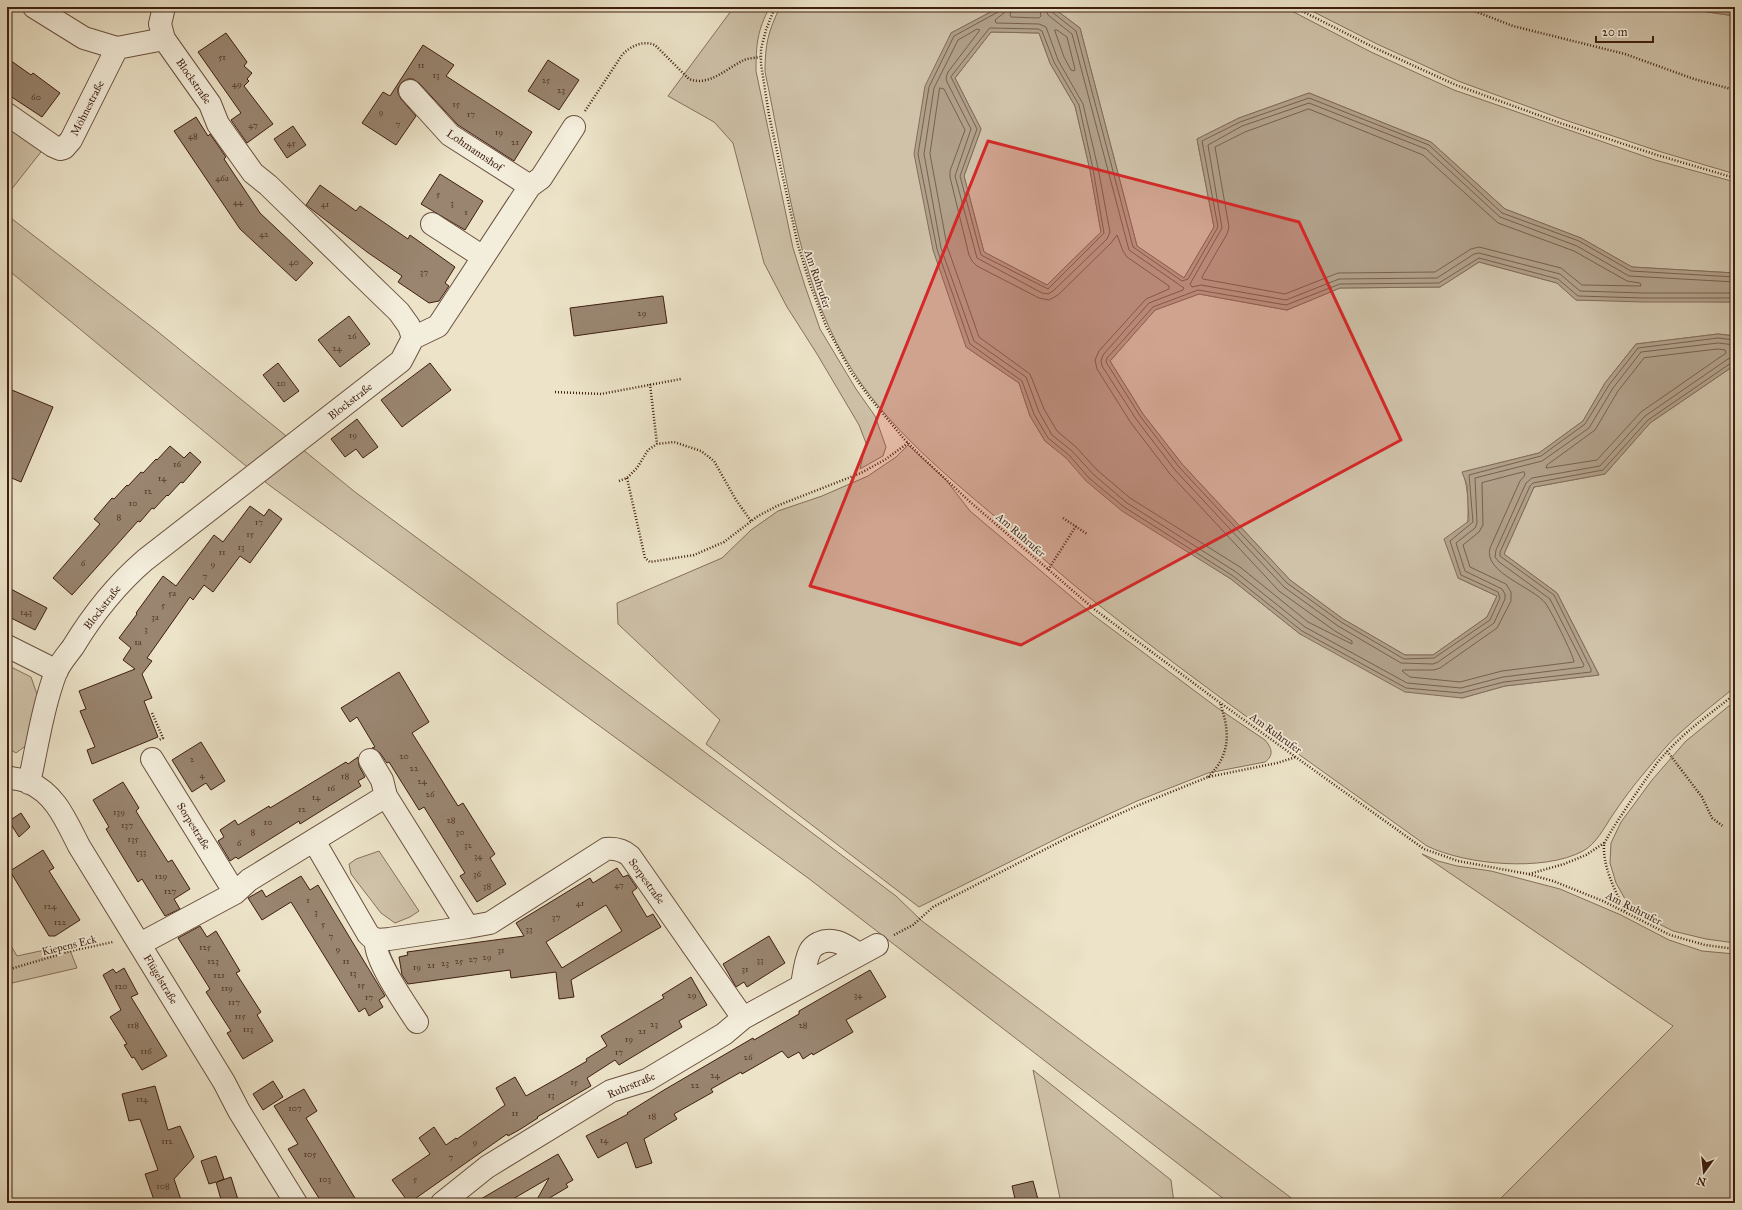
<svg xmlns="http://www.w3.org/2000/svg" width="1742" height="1210" font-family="'IM FELL Great Primer',serif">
	<rect width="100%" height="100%" fill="#ece3c8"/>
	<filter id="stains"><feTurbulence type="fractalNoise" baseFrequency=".005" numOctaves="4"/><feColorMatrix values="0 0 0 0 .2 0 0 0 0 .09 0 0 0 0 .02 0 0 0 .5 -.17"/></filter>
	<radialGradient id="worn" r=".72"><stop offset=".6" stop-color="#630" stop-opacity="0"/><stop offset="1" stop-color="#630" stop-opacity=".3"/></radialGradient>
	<path fill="#cfc2a9" stroke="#87705d" d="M734 7H770C757 30 756 46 756 71L793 248 805 286 820 329 856 389 875 416 886 447 883 456 860 469 866 443 859 425 817 354 787 307 764 263 733 143 714 122 668 96Z
		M780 7H1000L951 33 966 347 1019 383 1030 416 1045 441 1179 546 1231 579 1300 634 1462 698 1505 686 1599 675 1557 593 1504 554 1534 487 1605 474 1650 423 1735 365V687C1717 702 1698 716 1681 732 1668 743 1656 759 1645 772 1633 786 1622 801 1612 816 1604 828 1596 844 1583 851 1544 872 1466 865 1427 846 1317 767 1206 690 1100 606 1069 582 1040 556 1011 530 951 479 885 428 845 358 797 277 785 163 765 72 765 44 768 32 780 7Z
		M1052 7H1284L1371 52 1454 90 1655 160 1735 182V273L1632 267 1581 238 1505 209 1431 142 1309 93 1239 118 1197 139 1214 227 1184 278 1137 246 1080 28Z
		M1304 7H1674L1735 16V174L1658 151 1562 119 1458 81 1377 44Z
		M991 32 1039 33 1050 63 1075 106 1090 170 1101 232 1047 285 984 252 964 176 981 129 955 78Z
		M7 114 48 143 7 195Z
		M7 215 157 331 355 492 597 671 896 896 922 921 1298 1203H1229L808 878 269 485 7 269Z
		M1479 262 1557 283 1576 300 1735 302V336L1718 334 1636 344 1605 383 1583 421 1539 453 1463 472C1474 509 1465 541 1458 578L1497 596 1487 617 1433 655H1405L1343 619 1290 580 1182 464 1143 414 1110 361 1155 310 1199 294 1287 310 1340 288 1440 287Z
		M908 445 946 480 970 511 1093 615 1219 709 1265 740C1271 747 1275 755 1265 762L1208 773 1137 801 1068 833 919 907 706 744 720 720 618 624 617 603 722 558 751 530 778 511 822 496 868 476 896 457Z
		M7 665 31 677 38 697 27 745 16 753 7 748Z
		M1735 701V943L1706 939 1673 931 1649 919 1629 906 1616 883 1610 863 1611 843 1621 822 1652 780 1686 741Z
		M379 851 419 911 410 917 395 923 381 913 351 874 349 864 356 859Z
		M1422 854 1438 861 1457 866 1491 871 1560 889 1621 915 1669 940 1702 951 1735 954V1203H1496L1673 1026Z
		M7 939 17 956 68 945 77 968 12 983 7 1015Z
		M1033 1070 1171 1180 1174 1203H1061Z"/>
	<path fill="#b1a08a" stroke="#836c5a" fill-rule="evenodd" d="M1000 7H1052L1080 28 1137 246 1184 278 1214 227 1197 139 1239 118 1309 93 1431 142 1505 209 1581 238 1632 267 1735 273V302H1643L1576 300 1557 283 1479 262 1440 287 1340 288 1287 310 1199 294 1155 310 1110 361 1143 414 1182 464 1290 580 1343 619 1405 655H1433L1487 617 1497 596 1458 578 1444 539 1469 521 1467 485 1462 472 1539 453 1583 421 1605 383 1636 344 1718 334 1735 336V365L1650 423 1605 474 1534 487 1504 554 1557 593 1599 675 1505 686 1462 698 1405 692 1300 634 1231 579 1122 511 1086 481 1066 458 1045 441 1030 416 1019 383 966 347 933 250 914 154 925 86 951 33ZM991 32 1039 33 1050 63 1075 106 1090 170 1101 232 1047 285 984 252 964 176 981 129 955 78Z
		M1674 7H1735V16Z"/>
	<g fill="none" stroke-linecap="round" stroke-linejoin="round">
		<path stroke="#78604e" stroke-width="1" d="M1000 7 998 12 954 36 929 87 918 154 937 249 970 344 1022 381 1034 414 1048 438 1069 455 1089 478 1124 507 1233 576 1302 631 1406 688 1461 693 1504 682 1591 672V669L1554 595 1500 556V552L1530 486 1533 483 1603 470 1648 420 1731 363 1735 362
			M1005 7 1004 13 995 20 996 23 1039 24 1046 27 1058 60 1083 104 1098 168 1110 232 1107 239 1053 291 1048 294 1042 293 977 258 955 176 971 129 947 82 946 78 948 72 980 30 977 29 958 40 934 88 924 154 941 248 974 341 1026 377 1039 412 1052 435 1072 451 1093 474 1127 503 1236 572 1305 627 1407 683 1461 688 1503 677 1583 667 1584 665 1550 599 1499 562 1495 557 1496 550 1526 483 1532 478 1600 466 1645 416 1728 359 1735 357
			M1012 7 1010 15 1011 17 1039 18 1041 16 1039 7
			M1045 7 1048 15 1072 34 1129 250 1184 288 1183 290 1149 303 1103 355 1101 361 1102 366 1136 419 1175 470 1284 587 1338 626 1401 663 1433 664 1438 662 1494 623 1505 599V594L1502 589 1465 571 1456 543 1475 528 1477 523 1475 478 1542 461 1589 428 1613 388 1641 352 1718 343 1735 345
			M1050 7 1052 12 1076 31 1133 247 1182 281 1188 279 1218 227 1202 141 1240 122 1309 98 1429 145 1502 213 1579 241 1631 271 1735 277
			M990 28 1038 29 1042 31 1054 62 1079 105 1093 169 1104 233 1048 289 981 255 960 176 977 129 951 77Z
			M1055 30H1057L1067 37 1075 69 1074 71 1071 70 1064 57Z
			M940 88 944 89 965 130 950 171V177L969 255 972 261 977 266 1039 298 1049 300 1058 295 1111 243 1117 235 1123 251 1127 257 1169 286V289L1146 299 1099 351 1095 360 1097 369 1131 423 1170 474 1279 591 1335 631 1352 641V644L1308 622 1240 567 1130 498 1097 470 1076 447 1057 431 1044 409 1030 374 979 337 947 246 930 154Z
			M1309 109 1423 155 1498 223 1574 251 1627 281 1640 283 1641 286 1582 285 1561 268 1479 247 1471 249 1435 272 1338 273 1285 294 1203 279 1202 277 1227 234 1229 227 1215 147 1245 132Z
			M1735 282 1629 276 1577 246 1500 217 1426 149 1309 103 1242 126 1208 145 1222 228 1190 284 1192 287 1201 285 1286 300 1339 279 1437 278 1474 254 1479 253 1560 274 1580 291 1643 293H1735
			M1735 298H1643L1578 296 1558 279 1479 258 1439 283 1340 284 1286 305 1198 290 1153 307 1107 358 1106 362 1140 416 1179 467 1287 583 1341 622 1404 659 1434 658 1490 620 1500 598 1498 592 1461 575 1450 541 1473 522 1469 475 1541 456 1585 424 1609 385 1638 348 1718 338 1735 340
			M1718 349 1725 350 1726 353 1641 412 1597 460 1546 468 1547 465 1595 430 1618 391 1644 358Z
			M1524 472 1525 475 1520 481 1490 548C1483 573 1534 587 1546 604 1551 611 1573 654 1574 662L1502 671 1460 682 1410 677 1402 671 1403 670H1434L1440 668 1497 628 1511 601V592L1506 584 1470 567 1463 545 1479 532 1483 525 1482 483Z"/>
	</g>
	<path fill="#998570" stroke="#3f1f11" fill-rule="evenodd" d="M226 33 247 62 244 66 252 73 247 79 249 81 244 86 273 124 247 143 231 120 241 113 198 52Z
		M423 45 454 65 446 76 532 132 514 161 458 125 419 83 413 79H408L402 82 398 88V93L401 99 416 116 396 145 362 123 383 92 390 96Z
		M7 58 31 75 33 73 60 93 42 117 7 94Z
		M548 60 579 80 559 110 528 91Z
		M196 117 208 136 210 134 226 157 224 159 260 213 313 263 296 281 240 229 174 131Z
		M293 126 306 145 287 158 274 139Z
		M440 174 483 201 465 230 421 204Z
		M320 185 356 211 360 206 408 239 410 235 455 267 445 283 449 286 439 301 429 303 398 282 402 276 367 252 306 205Z
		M663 296 667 323 574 336 570 308Z
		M349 316 370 344 340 367 318 340Z
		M278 363 299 391 284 402 263 375Z
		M430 363 451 390 402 427 381 400Z
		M7 388 53 407 21 482 7 476Z
		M357 419 378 447 363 458 356 449 345 457 331 439Z
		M170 446 184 458 190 452 201 462 183 483 181 482 168 496 167 495 154 509 152 508 140 522 138 521 72 595 53 578 100 524 94 519 112 498 114 499 127 485 128 486 141 472 143 473 156 459 157 460Z
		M250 506 264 516 269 509 282 519 250 563 240 556 213 592 204 585 193 600 190 597 147 658 152 661 142 674 152 698 144 701 158 737 92 764 87 750 95 747 80 711 86 709 79 691 135 669 123 660 131 648 119 638 137 614 136 613 163 576 176 586 214 535 223 542Z
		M7 587 47 608 35 630 7 616Z
		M399 672 429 722 412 733 458 806 463 803 478 827 495 854 490 858 506 884 477 902 460 876 465 873 424 807 419 810 389 762 387 763 380 753 372 748 375 747 357 717 350 722 341 708Z
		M201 742 225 781 211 790 206 783 192 792 172 760Z
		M358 757 359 766 365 777 358 781 361 786 300 824 299 821 238 859 236 857 230 861 218 841 224 837 220 830 235 820 238 825 269 806 270 808 346 762 348 764Z
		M123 782 139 808 136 811 144 824 168 862 172 860 190 889 174 899 180 909 165 916 142 879 138 882 106 829 109 827 93 800Z
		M21 813 30 827 19 837 9 821Z
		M43 850 54 868 49 871 80 920 55 936H49L10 871Z
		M617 868 623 877 628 875 637 888 632 892 647 917 653 914 661 927 571 980 574 997 559 999 556 972 511 978 510 970 408 984 402 975 399 957 408 955 407 952 524 936 516 923 590 878 593 883ZM606 905 622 931 562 968 546 942Z
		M301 876 310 890 318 885 385 996 379 1000 383 1007 369 1016 365 1008 359 1012 291 902 262 920 248 898 262 890 266 897Z
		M200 926 207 937 216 931 240 971 236 973 261 1012 257 1015 273 1041 243 1059 227 1033 231 1031 206 992 210 989 178 938Z
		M769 936 785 963 747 987 744 982 736 987 723 964Z
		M124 968 138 994 131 997 167 1056 142 1070 134 1057 132 1058 124 1045 127 1044 110 1017 121 1010 103 975 113 969 116 973Z
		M870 970 886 997 846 1020 853 1032 813 1055 812 1053 803 1059 799 1052 788 1058 782 1051 742 1074 741 1072 711 1089 713 1092 674 1114 677 1119 644 1139 652 1163 636 1168 627 1142 598 1158 586 1136 628 1114 627 1113 664 1090 753 1038 754 1040 799 1014V1011Z
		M691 977 707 1005 679 1021 682 1027 619 1065 615 1060 587 1078 591 1086 537 1117 538 1118 519 1130 508 1136 507 1134 409 1203 392 1180 430 1154 419 1138 434 1127 446 1145 456 1138 457 1139 505 1105 496 1088 515 1077 526 1096 558 1078 587 1061 586 1059 607 1046 601 1036 664 998 662 995Z
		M273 1081 283 1097 263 1110 253 1094Z
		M155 1086 168 1130 180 1126 194 1157 174 1179 182 1203H155L145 1174 158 1170 140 1119 129 1121 122 1094Z
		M304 1089 317 1111 306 1118 358 1203H322L288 1149 298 1144 274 1106Z
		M558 1154 573 1180 566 1184 568 1187 541 1203H535L549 1178 506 1203H474Z
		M216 1156 224 1179 217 1182 231 1177 239 1203H222L216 1182 209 1184 201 1161Z
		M1033 1181 1039 1203H1016L1012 1186Z"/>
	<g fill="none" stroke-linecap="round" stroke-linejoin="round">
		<g stroke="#6a503f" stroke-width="24">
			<path id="street" d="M34 7 84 38 117 48 164 39
				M410 91 450 135 530 186
				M7 114 53 146 60 149 64 148 71 140 117 48
				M432 224 483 257
				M413 338 438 326 530 186 541 178 574 127
				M7 646 57 671
				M152 759 235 893
				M370 760 382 780 386 796
				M7 777C14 779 21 779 28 782 56 794 66 821 79 846L224 1082 239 1111 296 1203
				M29 783C37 747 43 706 56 672 60 663 67 655 73 647 93 614 116 585 145 560L401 361 413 338 409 326 399 312 268 185 253 173 218 124 210 104 164 39 160 24 164 7
				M314 841 368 934C374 941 380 940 389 939L468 927
				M376 940C372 956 407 1007 417 1022
				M140 944 235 893 249 880 386 796 468 927 490 923 606 849C616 848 623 850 630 856L743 1018
				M802 985C804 974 805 961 810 951 812 947 815 945 819 943 834 936 846 946 859 954
				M442 1203 487 1167 611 1091 647 1080 724 1034 743 1018 877 945"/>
		</g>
		<path stroke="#3f1f11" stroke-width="2.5" stroke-dasharray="1 2" stroke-linecap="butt" d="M775 7 766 30 761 49V64L769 115 798 245 810 284 826 326 851 372 870 398 904 439 924 459 969 501 1094 609 1219 702 1424 849 1458 861 1528 874 1553 881 1603 901 1670 935 1705 945 1735 949
			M1294 7 1375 48 1456 85 1560 123 1657 155 1735 178
			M1464 7 1513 26 1625 54 1694 79 1735 90
			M585 111 622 55C631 46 642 40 655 45L689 79C709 87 727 68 744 60 749 58 755 58 760 57
			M650 384 657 444
			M555 392 601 394 681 379
			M627 478 645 558 650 562 694 555 724 542 758 516 779 505 861 473 886 459 908 443
			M619 481 627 478 637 468 648 450 657 444 674 442 701 451 714 461 736 500 751 521
			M1063 518 1087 534
			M1048 570 1076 526
			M152 713 163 738 159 740
			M1667 751 1702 797 1712 818 1724 827
			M1208 777C1231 755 1230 731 1220 703
			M1529 874 1564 864 1586 855 1604 843
			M1625 911C1615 890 1603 868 1604 845 1605 837 1649 775 1657 763 1682 733 1705 718 1735 694
			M894 935 913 925 933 907 1071 836 1139 805 1208 777 1277 763 1296 757
			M7 970 71 951 113 942"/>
		<use href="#street" stroke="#f3eddb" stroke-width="22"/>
	</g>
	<path fill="#d62828" fill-opacity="0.2" stroke="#d62828" stroke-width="3" stroke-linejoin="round" d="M988 141 1299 222 1401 440 1021 645 810 586Z"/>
	<g text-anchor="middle" stroke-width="3.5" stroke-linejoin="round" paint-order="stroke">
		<g font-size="9" fill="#563829">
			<text x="222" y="60">51</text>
			<text x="421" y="68">11</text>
			<text x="436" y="78">13</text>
			<text x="546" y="83">25</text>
			<text x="237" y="87">49</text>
			<text x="561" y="93">23</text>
			<text x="36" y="100">60</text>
			<text x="456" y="107">15</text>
			<text x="381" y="115">9</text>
			<text x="471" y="117">17</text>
			<text x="398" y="127">7</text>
			<text x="253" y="128">47</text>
			<text x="499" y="135">19</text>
			<text x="193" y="139">48</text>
			<text x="515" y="145">21</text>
			<text x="291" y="146">45</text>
			<text x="222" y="181">46a</text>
			<text x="438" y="197">5</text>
			<text x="238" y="205">44</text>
			<text x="452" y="206">3</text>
			<text x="325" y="207">41</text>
			<text x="466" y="215">1</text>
			<text x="264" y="237">42</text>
			<text x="294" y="265">40</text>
			<text x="424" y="275">37</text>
			<text x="642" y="316">29</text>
			<text x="352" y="339">26</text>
			<text x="337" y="351">24</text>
			<text x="281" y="386">20</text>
			<text x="353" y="438">19</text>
			<text x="177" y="467">16</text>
			<text x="162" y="481">14</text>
			<text x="148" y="494">12</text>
			<text x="133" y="506">10</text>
			<text x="119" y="520">8</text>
			<text x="259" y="525">17</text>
			<text x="250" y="537">15</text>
			<text x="241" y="550">13</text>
			<text x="222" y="555">11</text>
			<text x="83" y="566">6</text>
			<text x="213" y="567">9</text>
			<text x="205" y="579">7</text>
			<text x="172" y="596">5a</text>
			<text x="163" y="608">5</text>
			<text x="26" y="615">143</text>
			<text x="155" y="620">3a</text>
			<text x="146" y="632">3</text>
			<text x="138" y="645">1a</text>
			<text x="404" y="759">20</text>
			<text x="192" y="762">2</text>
			<text x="414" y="771">22</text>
			<text x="202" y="778">4</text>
			<text x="345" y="779">18</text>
			<text x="422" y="784">24</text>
			<text x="331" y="791">16</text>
			<text x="430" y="797">26</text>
			<text x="316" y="800">14</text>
			<text x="302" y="812">12</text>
			<text x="119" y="815">139</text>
			<text x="451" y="823">28</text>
			<text x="268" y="825">10</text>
			<text x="127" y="828">137</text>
			<text x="253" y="835">8</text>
			<text x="460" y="835">30</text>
			<text x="133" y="842">135</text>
			<text x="239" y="846">6</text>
			<text x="468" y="848">32</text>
			<text x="141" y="855">133</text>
			<text x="478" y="859">34</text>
			<text x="477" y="877">36</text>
			<text x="161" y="879">129</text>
			<text x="619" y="888">47</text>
			<text x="487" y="889">38</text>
			<text x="170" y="894">127</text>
			<text x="308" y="903">1</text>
			<text x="580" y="906">41</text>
			<text x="50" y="909">124</text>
			<text x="316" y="915">3</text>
			<text x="556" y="920">37</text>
			<text x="60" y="925">122</text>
			<text x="323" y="927">5</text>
			<text x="529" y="932">33</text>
			<text x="331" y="939">7</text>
			<text x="205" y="950">125</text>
			<text x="338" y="952">9</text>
			<text x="501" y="953">31</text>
			<text x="487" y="960">29</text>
			<text x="473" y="962">27</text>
			<text x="760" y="963">33</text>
			<text x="213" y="964">123</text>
			<text x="346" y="964">11</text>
			<text x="459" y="964">25</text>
			<text x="445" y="966">23</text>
			<text x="431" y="968">21</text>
			<text x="417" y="970">19</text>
			<text x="745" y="972">31</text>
			<text x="353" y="976">13</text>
			<text x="219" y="978">121</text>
			<text x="361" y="988">15</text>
			<text x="121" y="989">120</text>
			<text x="227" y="991">119</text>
			<text x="692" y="998">29</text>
			<text x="858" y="998">34</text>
			<text x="369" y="1000">17</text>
			<text x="234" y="1005">117</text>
			<text x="240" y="1019">115</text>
			<text x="654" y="1027">23</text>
			<text x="133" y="1028">118</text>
			<text x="803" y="1028">28</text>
			<text x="248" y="1032">113</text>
			<text x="642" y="1034">21</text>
			<text x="629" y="1042">19</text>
			<text x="146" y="1054">116</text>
			<text x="619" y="1055">17</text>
			<text x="748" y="1060">26</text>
			<text x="715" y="1078">24</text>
			<text x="574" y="1085">15</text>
			<text x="695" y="1088">22</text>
			<text x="551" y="1098">13</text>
			<text x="142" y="1102">114</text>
			<text x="295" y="1111">107</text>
			<text x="515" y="1116">11</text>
			<text x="652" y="1119">18</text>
			<text x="604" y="1143">14</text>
			<text x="167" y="1144">112</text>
			<text x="475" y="1145">9</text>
			<text x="310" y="1157">105</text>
			<text x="451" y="1160">7</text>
			<text x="325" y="1182">103</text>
			<text x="415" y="1182">5</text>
			<text x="163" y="1189">108</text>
		</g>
		<g font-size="11" fill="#3f1f11" stroke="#f3eddb">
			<text transform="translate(194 81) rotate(55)" y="4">Blockstraße</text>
			<text transform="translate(87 108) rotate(-63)" y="4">Möhnestraße</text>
			<text transform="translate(475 150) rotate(34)" y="4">Lohmannshof</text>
			<text transform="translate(818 279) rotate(71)" y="4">Am Ruhrufer</text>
			<text transform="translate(350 401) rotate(-38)" y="4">Blockstraße</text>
			<text transform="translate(1021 535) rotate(41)" y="4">Am Ruhrufer</text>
			<text transform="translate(102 607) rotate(-52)" y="4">Blockstraße</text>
			<text transform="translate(1276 733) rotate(36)" y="4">Am Ruhrufer</text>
			<text transform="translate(194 826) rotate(58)" y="4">Sorpestraße</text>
			<text transform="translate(647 881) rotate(54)" y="4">Sorpestraße</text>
			<text transform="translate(1634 908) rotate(27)" y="4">Am Ruhrufer</text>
			<text transform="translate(69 945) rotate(-14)" y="4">Kiepens Eck</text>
			<text transform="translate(161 979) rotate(59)" y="4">Flügelstraße</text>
			<text transform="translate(631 1085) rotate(-23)" y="4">Ruhrstraße</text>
		</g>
	</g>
	<rect width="1742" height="1210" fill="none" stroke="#ece3c8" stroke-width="24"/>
	<rect x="8" y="8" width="1726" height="1194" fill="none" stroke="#3f1f11" stroke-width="2"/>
	<rect x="12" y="12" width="1718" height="1186" fill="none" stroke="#3f1f11"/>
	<g transform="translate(1704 1172) rotate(195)" stroke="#f3eddb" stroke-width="3" paint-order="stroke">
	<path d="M0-3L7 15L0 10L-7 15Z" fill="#3f1f11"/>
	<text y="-6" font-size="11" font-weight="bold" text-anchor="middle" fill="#3f1f11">N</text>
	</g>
	<path d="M1596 36v6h57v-6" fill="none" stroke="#3f1f11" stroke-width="2"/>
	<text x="1602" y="36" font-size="12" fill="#3f1f11" stroke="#f3eddb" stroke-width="3" paint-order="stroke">20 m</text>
	<rect width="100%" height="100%" filter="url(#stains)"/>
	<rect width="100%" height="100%" fill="url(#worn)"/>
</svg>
